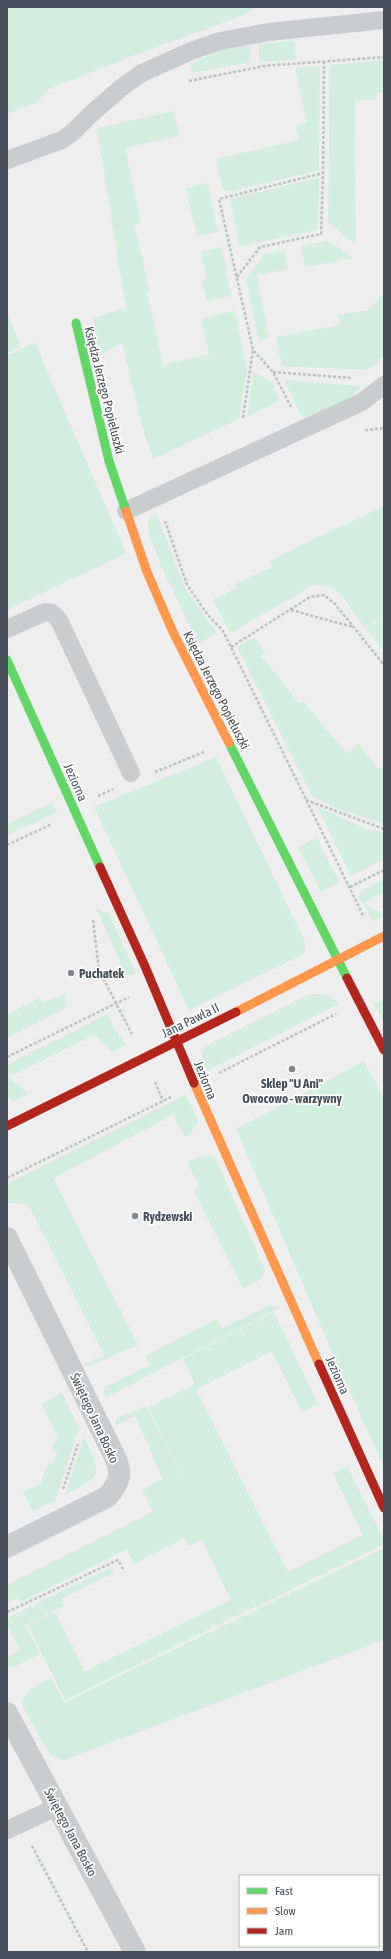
<svg xmlns="http://www.w3.org/2000/svg" width="391" height="1959" font-family="'Asap Condensed',sans-serif">
	<rect width="100%" height="100%" fill="#efeeee"/>
	<path fill="#d3edde" d="M7 7H257L236 18 130 57 49 89 37 102 7 114Z
		M294 41 296 59 260 62 258 44Z
		M249 45 251 62 192 73 190 64 220 50Z
		M384 60V93H377V100H355L356 244 328 223 330 65Z
		M320 66 319 170 227 192 223 190 216 159 299 140 296 125 307 122 295 68Z
		M174 111 179 136 125 148 141 223 134 224 150 292 147 293 163 365 209 354 201 319 235 311 247 369 239 419 153 459 142 426 122 343 99 356 93 318 126 308 97 128Z
		M319 178 317 230 240 246 230 199Z
		M208 183 218 232 197 236 186 188Z
		M328 241 353 258 305 267 301 246Z
		M222 247 231 296 207 302 202 280 207 279 201 252Z
		M284 250 288 269 257 275 269 338 259 340 246 278 264 254Z
		M384 292V355L377 363 365 370 282 366 276 337 340 325 338 315 369 310Z
		M7 312 21 347 7 353Z
		M35 343 126 553 7 610V355Z
		M253 373 266 378 273 383 279 401 247 416Z
		M284 380 361 386C357 399 318 412 305 418L300 414Z
		M384 506V616L364 627C349 606 342 585 314 585L230 633 213 600 237 588 235 584 272 567 269 561Z
		M156 512 184 586 217 634 198 643 159 562 148 529V521Z
		M384 617V651L365 628Z
		M254 637 265 652 261 656 299 703 303 701 347 754 359 744 376 767 384 769V824L341 810 312 796 237 647Z
		M216 757 305 942 304 954 189 1010 94 807Z
		M52 803 57 812 7 835V824Z
		M317 807 367 829 384 833V859L351 876Z
		M317 838 339 882 321 892 298 847Z
		M384 879V892L364 903 384 915 374 921 359 898C362 888 375 884 384 879Z
		M96 908 109 914 136 973 127 977Z
		M65 993 66 1008 7 1038V1014L39 998 43 1003Z
		M315 994C326 994 332 996 339 1004L201 1074 200 1066 204 1047 306 996Z
		M384 999V1023L374 1004Z
		M106 1015 126 1045 113 1052 94 1035 9 1077 29 1094 13 1102 7 1097V1065Z
		M364 1061 384 1099V1467L326 1338 236 1129Z
		M186 1095 198 1121 191 1133 185 1137 173 1115 53 1178 138 1345 89 1366 83 1365 104 1355 28 1204 7 1203V1184Z
		M204 1155 215 1157 265 1270 259 1280 243 1288 193 1190 199 1186 187 1162Z
		M269 1306 281 1307 107 1397 103 1396V1392L108 1386 149 1365 145 1356 217 1319 222 1328Z
		M274 1312 318 1404 302 1412 272 1351 196 1389 288 1572 363 1535 333 1473 347 1466 384 1540V1544L65 1700 28 1625 55 1612 85 1671 231 1600 202 1540 189 1546 185 1538 134 1564 127 1549 20 1602 18 1598 7 1603V1585L153 1512 142 1490 163 1479 135 1416 116 1425 115 1421 120 1416 146 1406 189 1492 148 1407 195 1384 183 1359Z
		M62 1393 79 1428 55 1500 33 1511 23 1492 41 1483 48 1463 53 1464 57 1452 52 1450 57 1436 41 1404Z
		M84 1437C102 1475 103 1476 65 1495Z
		M384 1548V1640L64 1760 50 1755 23 1707C22 1689 37 1685 51 1678L64 1703Z
		M110 1568 114 1573 61 1599 64 1606 26 1625 40 1654 16 1666 7 1667V1657L20 1650 7 1625V1618Z"/>
	<g fill="none" stroke-linecap="round" stroke-linejoin="round">
		<path stroke="#b8c3bf" stroke-width="2.5" stroke-dasharray="3 2" stroke-linecap="butt" d="M189 81 264 66 384 57
			M237 277 260 247 321 234 323 173
			M273 372 352 378
			M291 407 273 372 253 350 219 199 323 173 324 62
			M243 418 253 350
			M365 430 384 428
			M165 521 187 585 208 615 223 631 364 917
			M291 610 353 627
			M231 647 310 597 324 595 335 604 384 665
			M155 772 204 752
			M98 796 113 789
			M306 800 384 829
			M7 845 52 824
			M350 887 384 870
			M93 920 99 970 132 1034
			M7 1057 129 997
			M219 1073 336 1014
			M155 1082 163 1101
			M7 1178 171 1097
			M63 1489 78 1444
			M7 1612 118 1560 123 1569
			M32 1846 88 1952"/>
		<path stroke="#cacdcf" stroke-width="18" d="M7 160 62 140 73 132 90 115 122 87 142 73 191 51 220 41 269 32 384 20
			M126 511 362 402 384 385
			M7 629 45 612 52 613 59 620 131 773
			M7 1830 57 1807"/>
		<path stroke="#cacdcf" stroke-width="22" d="M7 1238 114 1455C123 1474 120 1482 107 1497L7 1547
			M7 1713 135 1952"/>
		<path stroke="#63d668" stroke-width="9" d="M76 323 109 461 126 511
			M7 660 100 867
			M229 743 347 978"/>
		<path stroke="#ff974d" stroke-width="9" d="M126 511 147 572 173 632 229 743
			M236 1012 384 936
			M194 1083 319 1364"/>
		<path stroke="#b3261e" stroke-width="9" d="M100 867 144 964 194 1083
			M347 978 384 1050
			M7 1126 236 1012
			M319 1364 384 1508"/>
	</g>
	<g fill="#81878d" stroke="#fff" stroke-width="1.5">
		<circle cx="71" cy="973" r="4"/>
		<circle cx="292" cy="1069" r="4"/>
		<circle cx="135" cy="1216" r="4"/>
	</g>
	<g text-anchor="middle" stroke-width="3.5" stroke-linejoin="round" paint-order="stroke">
		<g font-size="13" fill="#464f59" stroke="#fff">
			<text transform="translate(105 390) rotate(76)" y="5">Księdza Jerzego Popiełuszki</text>
			<text transform="translate(217 690) rotate(63)" y="5">Księdza Jerzego Popiełuszki</text>
			<text transform="translate(76 782) rotate(66)" y="5">Jeziorna</text>
			<text transform="translate(190 1020) rotate(-26)" y="5">Jana Pawła II</text>
			<text transform="translate(206 1080) rotate(68)" y="5">Jeziorna</text>
			<text transform="translate(338 1375) rotate(66)" y="5">Jeziorna</text>
			<text transform="translate(95 1418) rotate(65)" y="5">Świętego Jana Bosko</text>
			<text transform="translate(71 1832) rotate(62)" y="5">Świętego Jana Bosko</text>
		</g>
		<g font-size="13" font-weight="bold" fill="#464f59" stroke="#fff" text-anchor="start">
			<text x="79" y="978">Puchatek</text>
			<text x="292" y="1088" text-anchor="middle">Sklep "U Ani"<tspan x="292" dy="15">Owocowo - warzywny</tspan></text>
			<text x="143" y="1221">Rydzewski</text>
		</g>
	</g>
	<rect width="391" height="1959" fill="none" stroke="#464f59" stroke-width="16"/>
	<rect x="239" y="1875" width="140" height="72" fill="#ffffff" stroke="#b5b9bd"/>
	<rect x="247" y="1888" width="20" height="6" fill="#63d668" stroke="#b5b9bd"/>
	<text x="275" y="1895" font-size="12" fill="#464f59">Fast</text>
	<rect x="247" y="1908" width="20" height="6" fill="#ff974d" stroke="#b5b9bd"/>
	<text x="275" y="1915" font-size="12" fill="#464f59">Slow</text>
	<rect x="247" y="1928" width="20" height="6" fill="#b3261e" stroke="#b5b9bd"/>
	<text x="275" y="1935" font-size="12" fill="#464f59">Jam</text>
</svg>
